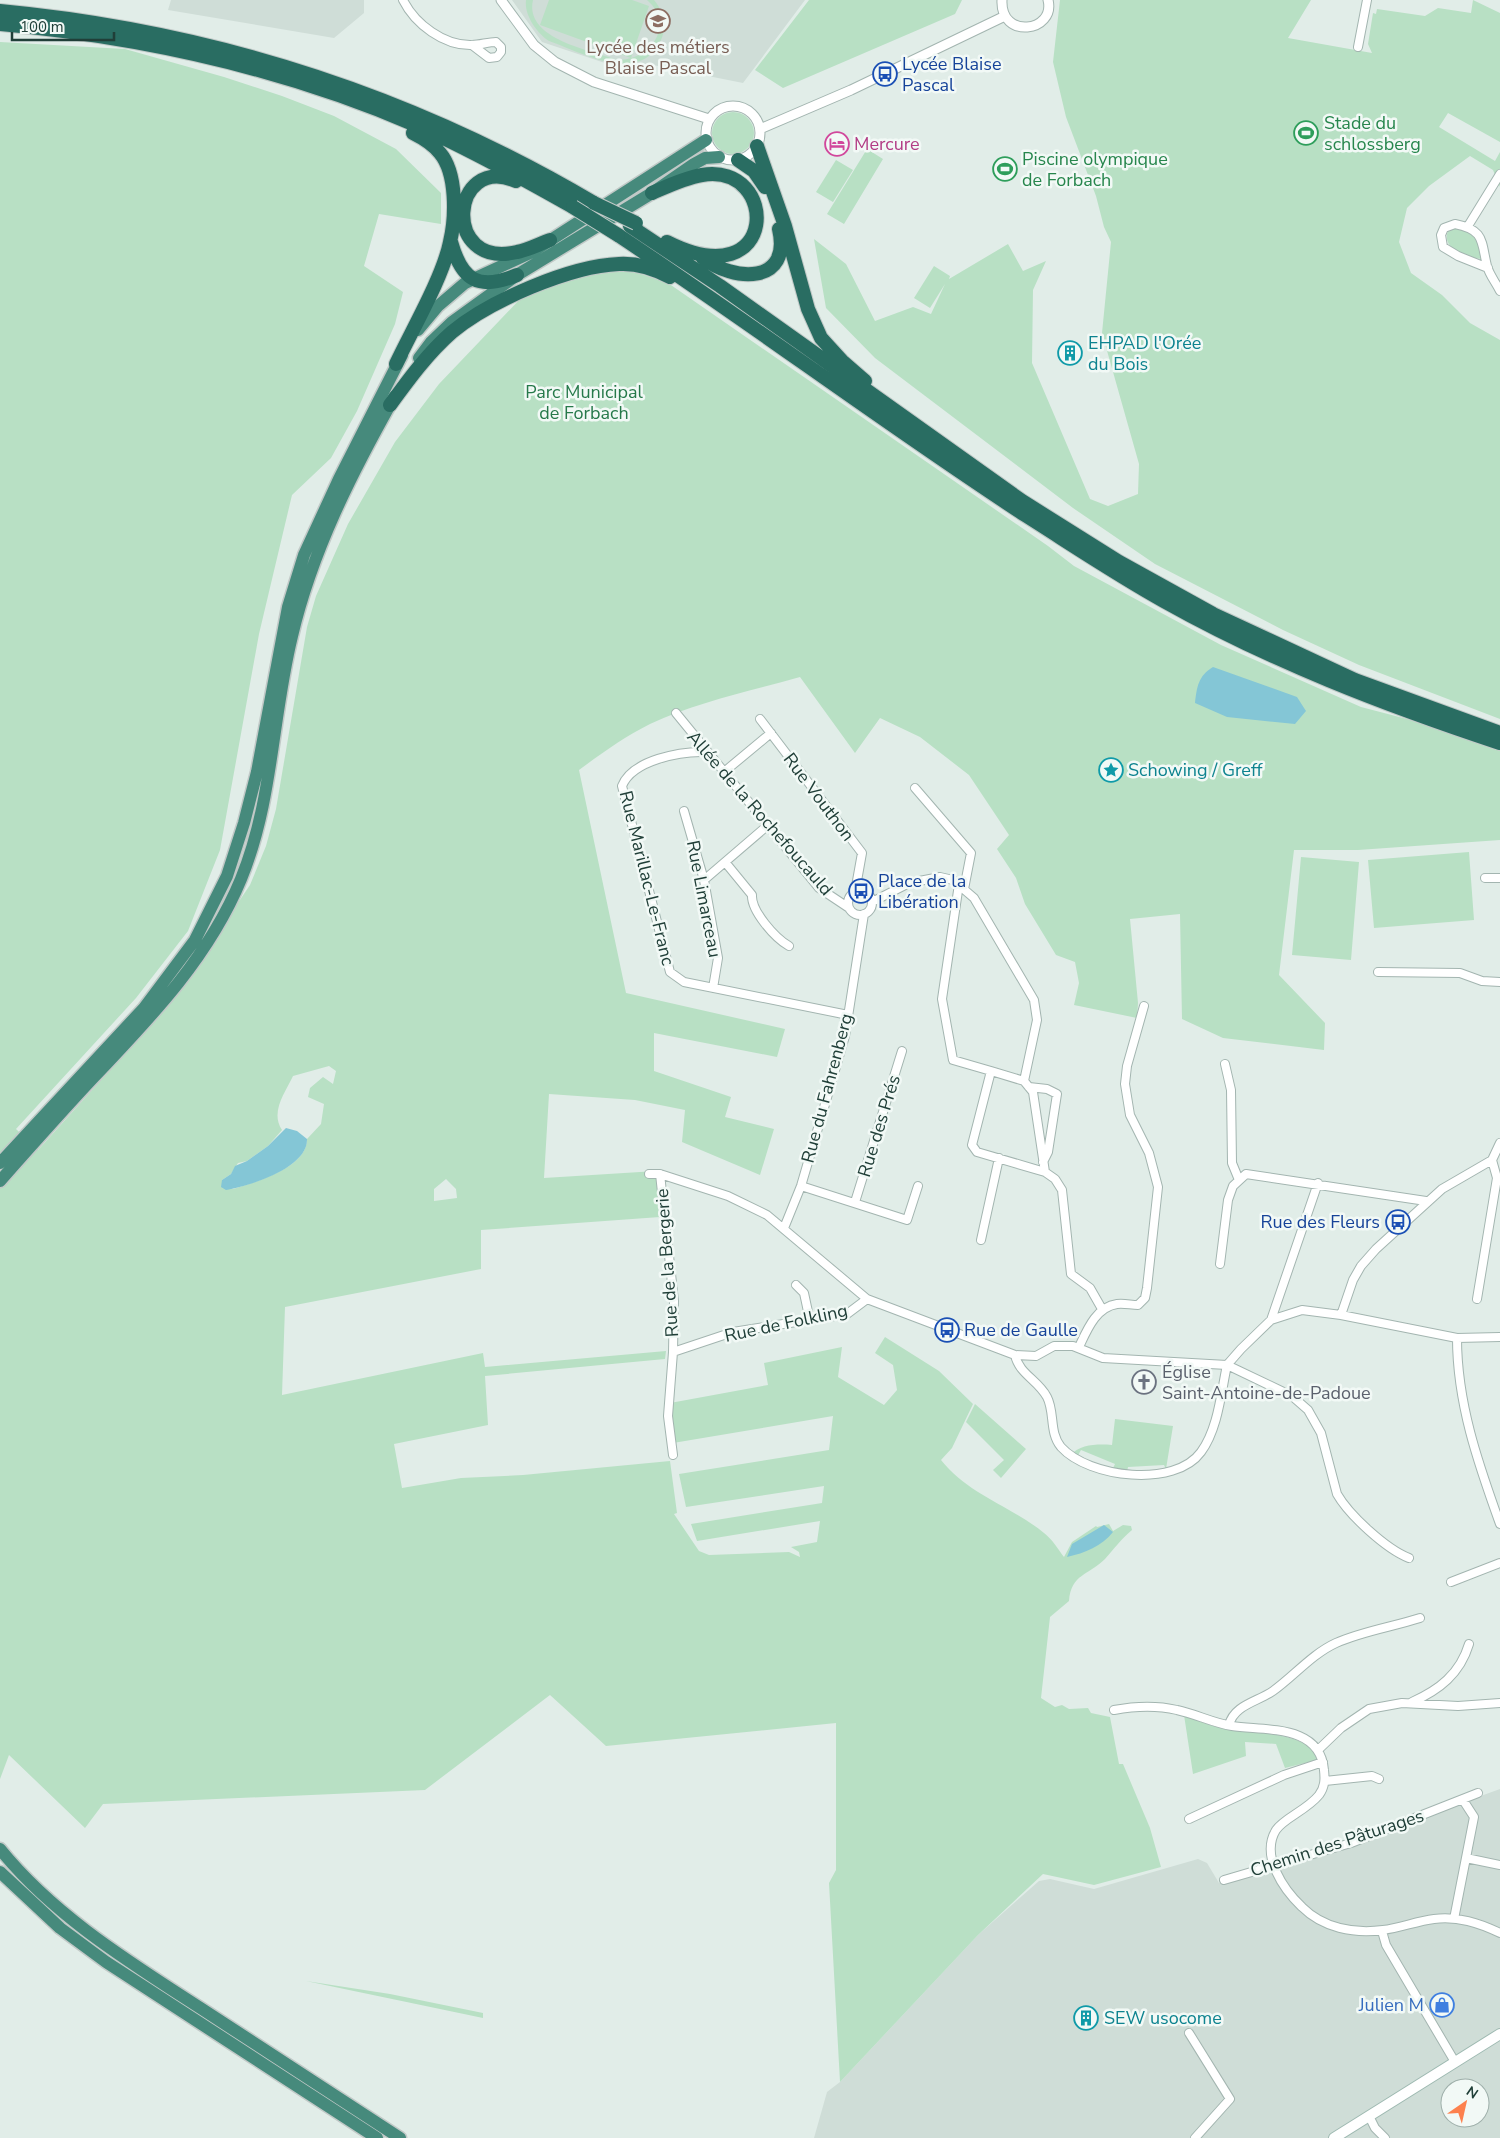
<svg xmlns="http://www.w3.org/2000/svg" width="1500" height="2138" font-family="'Nunito Sans',sans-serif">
	<rect width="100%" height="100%" fill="#e1ede8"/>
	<path fill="#cfddd7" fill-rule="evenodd" d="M171 0H364V13L334 38 168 10Z
		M512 0H805L743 83 648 64 629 71 542 42Z
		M1500 1789V2138H814L827 2092 840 2082 978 1935 1039 1881 1050 1879 1094 1889 1198 1859 1207 1863 1219 1883 1270 1869 1283 1868ZM1450 2088H1480V2118H1450Z"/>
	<path fill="#b8e0c4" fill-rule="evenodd" d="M526 0H533C524 39 590 50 617 60 650 61 676 25 647 0H654C663 10 667 27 661 40 640 86 583 53 549 41 537 33 524 15 526 0Z
		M549 0H632L649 6 631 58 540 25Z
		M809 0H962L955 14 783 88 755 70Z
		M1060 0H1311L1288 38 1372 53 1368 44 1373 13 1376 14 1377 9 1425 16 1438 8 1471 13 1473 0 1500 13V142L1448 113 1439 127 1495 161 1500 152V187L1493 170 1470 156 1429 186 1407 208 1399 242 1411 273 1442 295 1470 323 1500 340V719L1359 665 1283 630 1155 564 1073 508 875 358 826 308 814 239 846 264 875 321 913 307 931 314 945 284 930 308 914 298 934 266 950 276 949 279 1008 244 1023 271 1046 261 1033 290 1032 363 1090 499 1108 506 1138 494 1139 464 1102 333 1111 242 1104 227 1096 196 1066 117 1053 62Z
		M0 42 125 49 224 77 282 96 334 116 396 149 441 193V224L379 214 364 266 403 292 395 324 357 411 331 458 292 495 259 634 220 850 188 931 136 998 16 1129 38 1150 168 1006 250 885 266 846 276 809 307 627 316 596 348 524 395 442 439 384 521 298 581 275 620 267 668 283 1048 546 1074 566 1221 645 1361 707 1407 719 1500 751V840L1358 850H1294L1279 975 1325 1023 1324 1050 1223 1038 1182 1019 1180 914 1130 919 1138 1003 1137 1018 1074 1005 1079 983 1075 962 1056 955 1025 904 1016 878 997 849 1009 835 969 775 920 737 880 718 855 753 800 677C750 691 697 702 650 724 624 737 602 753 579 770L626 993 785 1029 777 1057 654 1033V1071L731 1097 725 1117 774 1129 760 1175 682 1142 685 1110 635 1100 549 1094 544 1178 656 1171 660 1217 481 1230V1269L285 1307 282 1395 483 1353 485 1367 666 1351 665 1359 485 1376 488 1425 394 1444 402 1488 461 1478 523 1475 670 1461 677 1513 674 1514 699 1551 709 1555 789 1552 800 1557 799 1552 791 1547 817 1542 820 1521 697 1541 691 1524 822 1503 824 1486 686 1507 679 1474 829 1450 833 1416 673 1443 670 1403 768 1385 764 1363 842 1347 838 1377 884 1405 897 1390 893 1365 875 1353 885 1337 939 1371 973 1404 952 1448 941 1460C969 1495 1011 1506 1044 1533 1052 1539 1058 1549 1064 1557L1072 1542 1096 1526 1097 1527 1109 1524 1113 1531 1123 1525 1131 1526 1132 1530C1121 1539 1114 1549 1105 1559 1089 1575 1071 1574 1069 1601L1050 1617 1041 1698 1055 1707 1062 1705 1069 1709 1088 1708 1091 1713 1110 1717 1119 1764H1123L1150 1828 1161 1867 1094 1885 1043 1874 978 1935 840 2082 829 1883 836 1870V1723L606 1746 550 1695 425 1790 103 1804 85 1828 9 1755 0 1779ZM329 1066 336 1071 333 1084 323 1077 310 1088 308 1097 324 1104 321 1124 307 1139C307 1168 255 1182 233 1189L222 1180 231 1174 238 1163 247 1161 268 1146 282 1130C270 1112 285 1093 293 1076ZM446 1179 456 1189 457 1198 434 1201V1189Z
		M712 133a21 21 0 1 1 42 0a21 21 0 1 1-42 0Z
		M867 149 883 159 844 224 827 214Z
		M836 160 853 170 833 202 816 192Z
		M1455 227C1473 232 1478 239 1483 256L1481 259C1466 257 1441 249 1448 231Z
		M1469 852 1474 920 1374 928 1368 860Z
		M1301 857 1359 862 1351 960 1292 955Z
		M975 1404 1026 1449 1001 1478 993 1470 1004 1460 966 1422Z
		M1115 1419 1173 1426 1166 1469 1164 1465 1128 1467 1127 1472 1112 1470 1115 1464 1081 1450 1076 1459 1071 1455C1080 1444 1098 1444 1112 1445Z
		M1184 1715C1196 1720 1208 1725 1221 1728 1245 1734 1312 1730 1317 1760L1285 1768 1276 1744 1245 1742 1246 1756 1193 1774Z
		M306 1981 390 1994 483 2013V2018Z"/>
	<path fill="#84c6d6" d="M1213 667 1297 697 1306 711 1295 724 1227 717 1195 703C1197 687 1198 676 1213 667Z
		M286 1128 297 1131 307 1139C308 1168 249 1186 226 1190L221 1187 222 1180 231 1174 235 1166 247 1161 268 1146Z
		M1104 1525 1113 1532C1102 1546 1085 1553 1067 1557L1072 1544Z"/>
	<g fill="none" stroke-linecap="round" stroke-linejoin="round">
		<g stroke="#a3b5b0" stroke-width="10">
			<path id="minor" d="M403 0C415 24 444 46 472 45 480 45 488 42 496 42L501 47V52L497 57 489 58 472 45
				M1358 47 1367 0
				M1468 226 1500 174
				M1488 268 1458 256 1443 247 1441 235 1444 228 1455 224C1485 230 1481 241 1487 266 1489 274 1496 283 1500 291
				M676 713 819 888 849 908
				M760 719 862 853 855 892
				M706 752C681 751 632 760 622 786L670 972 684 982 848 1015
				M724 772 771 733
				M915 788 971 853 964 889
				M684 811 704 880 718 958 713 988
				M725 862 752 895C751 911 775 938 789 946
				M1485 878H1500
				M704 880 767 826
				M959 884 942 999 953 1060 991 1071 972 1145 977 1152 1045 1172
				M848 903a12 12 0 1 1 24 0a12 12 0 1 1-24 0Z
				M872 902 909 883 940 877 953 880 974 898 1034 1000 1037 1020 1024 1081 1033 1092 1045 1172 1055 1179 1062 1190 1071 1274 1090 1288 1102 1309
				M1378 972 1460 973 1482 981 1500 982
				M1225 1064 1231 1090 1232 1163 1239 1180
				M991 1071 1024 1081
				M1029 1087 1047 1089 1057 1094 1048 1152 1043 1162
				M649 1174H660L728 1196 767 1215 867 1299 1015 1355 1036 1356 1054 1346H1073L1103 1358 1227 1365 1241 1349 1271 1320 1302 1310 1341 1315 1457 1338 1500 1337
				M660 1174 674 1301 673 1352 668 1416 673 1455
				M801 1186 907 1220 918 1186
				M855 1202 902 1051
				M784 1228 801 1186 845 1036 864 914
				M981 1240 999 1158
				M1220 1264 1228 1200 1233 1186 1246 1174 1426 1201
				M796 1285 804 1293 810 1321
				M1477 1299 1497 1178 1492 1160
				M1341 1315 1353 1280 1361 1266 1376 1249 1442 1189 1492 1160 1500 1143
				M1271 1320 1318 1183
				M1457 1338C1457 1403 1478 1463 1500 1524
				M1079 1347C1087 1330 1096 1307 1117 1304 1124 1303 1131 1305 1138 1305L1145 1298 1147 1288 1158 1187 1149 1153 1130 1115 1125 1084 1127 1066 1144 1006
				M673 1352 733 1332 847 1314 867 1299
				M1015 1355C1019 1374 1038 1380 1047 1397 1055 1412 1049 1433 1061 1447 1089 1478 1175 1488 1201 1452 1218 1429 1221 1393 1227 1365
				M1227 1365 1292 1396 1308 1410 1321 1433 1337 1494C1349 1515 1386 1549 1409 1558
				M1451 1582 1500 1563
				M1412 1702C1439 1690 1460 1674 1469 1644
				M1114 1710C1135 1706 1156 1705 1177 1710 1196 1714 1213 1723 1232 1726 1265 1731 1320 1724 1324 1770 1325 1779 1325 1787 1319 1795 1307 1810 1284 1818 1276 1830 1260 1856 1284 1890 1302 1907 1323 1928 1354 1934 1383 1930 1400 1928 1417 1921 1434 1919 1458 1916 1479 1923 1500 1933
				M1229 1725C1234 1705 1257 1702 1273 1691 1294 1676 1312 1654 1336 1643 1363 1631 1392 1627 1420 1618
				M1318 1750 1341 1728 1369 1709 1402 1703 1458 1706 1500 1703
				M1325 1781 1372 1776 1379 1779
				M1189 1819 1284 1775 1323 1762
				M1466 1858 1500 1865
				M1224 1880 1351 1843 1478 1793
				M1454 1919 1474 1817 1463 1800
				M1382 1931 1386 1945 1455 2062
				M1189 2033 1230 2099 1195 2138
				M1369 2116 1375 2128 1385 2138"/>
		</g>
		<g stroke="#a3b5b0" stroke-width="11">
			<path id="tertiary" d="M501 0 534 45 555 62 594 82 709 119
				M1002 0C1000 40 1056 32 1048 0
				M706 133a27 27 0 1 1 54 0a27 27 0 1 1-54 0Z
				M760 129 851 90 1005 16"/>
		</g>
		<g stroke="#9eb9b1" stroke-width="12">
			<path id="secondary" d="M1334 2138 1500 2034"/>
		</g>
		<g stroke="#c1c9c7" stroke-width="15">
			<path id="trunk" d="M418 330 438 306 465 283 532 252 706 140
				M419 358 431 342 452 322 517 275 652 193 694 164 705 158 719 157
				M0 1163 144 1008 195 940 227 876 244 823 257 772 288 607 304 555 339 479 402 355
				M0 1181C31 1146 62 1111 94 1077 151 1017 209 957 241 879 273 801 272 717 292 636 312 551 352 472 395 396
				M0 1849C54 1916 131 1963 202 2009 268 2052 334 2095 400 2138
				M0 1872 60 1928 106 1962 377 2138"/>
		</g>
		<g stroke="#c1c9c7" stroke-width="16">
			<path id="motorway" d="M0 11C212 31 411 95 594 203
				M0 24C143 37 286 69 418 126 471 150 522 178 573 207
				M757 146 785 226 808 309 821 338 842 361 865 381
				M738 160 754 171 765 187
				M516 181C450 153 441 270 517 252 528 250 539 244 550 240
				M652 193C668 186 684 178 702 175 780 162 780 299 667 242
				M630 226 720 286 1022 501 1119 562 1213 614 1355 680 1500 733
				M618 235C755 326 887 425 1025 515 1071 544 1117 575 1164 601 1271 661 1385 705 1500 743
				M451 242C462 281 479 291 517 275
				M702 257C734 283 792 284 779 229
				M396 364C412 330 443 277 450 242 456 217 457 173 440 153 433 144 423 138 413 133
				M390 405C409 379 428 353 452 332 489 301 570 266 619 264 636 263 655 269 670 277"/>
		</g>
		<use href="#minor" stroke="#fff" stroke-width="8"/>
		<use href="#tertiary" stroke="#fff" stroke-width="9"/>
		<use href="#secondary" stroke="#fff" stroke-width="10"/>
		<use href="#trunk" stroke="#468a7c" stroke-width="12"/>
		<use href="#motorway" stroke="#296d62" stroke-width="14"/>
		<g stroke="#c1c9c7" stroke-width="16" stroke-linecap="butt">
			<path id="motorway-bridge" d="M594 203 636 223
				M573 207 618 235"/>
		</g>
		<use href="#motorway-bridge" stroke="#296d62" stroke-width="14"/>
	</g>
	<defs>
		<g id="school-ring" transform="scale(1.25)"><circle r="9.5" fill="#f2f9f6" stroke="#8d6e63" stroke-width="1.5"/><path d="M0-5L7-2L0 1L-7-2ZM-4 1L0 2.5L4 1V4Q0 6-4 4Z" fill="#8d6e63"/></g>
		<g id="bus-ring" transform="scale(1.25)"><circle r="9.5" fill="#f2f9f6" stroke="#1a4fb4" stroke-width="1.5"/><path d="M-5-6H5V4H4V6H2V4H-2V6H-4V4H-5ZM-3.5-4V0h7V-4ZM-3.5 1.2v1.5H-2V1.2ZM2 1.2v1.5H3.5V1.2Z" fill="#1a4fb4"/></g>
		<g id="stadium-ring" transform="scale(1.25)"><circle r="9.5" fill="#f2f9f6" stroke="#2e9e5b" stroke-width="1.5"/><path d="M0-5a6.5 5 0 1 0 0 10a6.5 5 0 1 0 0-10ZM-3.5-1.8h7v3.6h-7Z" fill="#2e9e5b"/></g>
		<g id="hotel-ring" transform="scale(1.25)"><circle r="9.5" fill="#f2f9f6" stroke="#d1479c" stroke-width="1.5"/><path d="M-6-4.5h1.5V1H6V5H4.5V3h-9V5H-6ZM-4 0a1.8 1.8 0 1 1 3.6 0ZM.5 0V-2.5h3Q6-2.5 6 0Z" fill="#d1479c"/></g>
		<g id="building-ring" transform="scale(1.25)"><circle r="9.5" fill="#f2f9f6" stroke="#0f9aa8" stroke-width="1.5"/><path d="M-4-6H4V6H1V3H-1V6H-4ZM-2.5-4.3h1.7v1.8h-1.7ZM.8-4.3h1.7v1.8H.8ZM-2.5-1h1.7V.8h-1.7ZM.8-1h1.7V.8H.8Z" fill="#0f9aa8"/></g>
		<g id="sight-ring" transform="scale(1.25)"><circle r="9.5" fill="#f2f9f6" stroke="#0f9aa8" stroke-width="1.5"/><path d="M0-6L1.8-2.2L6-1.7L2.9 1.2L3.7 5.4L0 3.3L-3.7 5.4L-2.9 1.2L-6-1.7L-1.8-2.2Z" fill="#0f9aa8"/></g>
		<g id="church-ring" transform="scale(1.25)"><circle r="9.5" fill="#f2f9f6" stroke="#6b7280" stroke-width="1.5"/><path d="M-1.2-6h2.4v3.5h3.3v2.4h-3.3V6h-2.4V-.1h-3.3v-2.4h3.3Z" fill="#6b7280"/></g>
		<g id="shop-ring" transform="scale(1.25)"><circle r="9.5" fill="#f2f9f6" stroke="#3f7fe0" stroke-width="1.5"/><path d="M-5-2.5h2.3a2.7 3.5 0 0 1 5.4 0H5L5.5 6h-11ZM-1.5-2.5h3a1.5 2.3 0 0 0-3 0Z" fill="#3f7fe0"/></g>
	</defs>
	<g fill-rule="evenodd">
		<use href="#school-ring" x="658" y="21"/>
		<use href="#bus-ring" x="885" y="74"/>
		<use href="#stadium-ring" x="1306" y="133"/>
		<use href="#hotel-ring" x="837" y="144"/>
		<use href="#stadium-ring" x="1005" y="169"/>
		<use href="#building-ring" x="1070" y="353"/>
		<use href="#sight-ring" x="1111" y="770"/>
		<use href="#bus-ring" x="861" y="891"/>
		<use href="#bus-ring" x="1398" y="1222"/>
		<use href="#bus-ring" x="947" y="1330"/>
		<use href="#church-ring" x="1144" y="1382"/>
		<use href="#shop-ring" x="1442" y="2005"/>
		<use href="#building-ring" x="1086" y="2018"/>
	</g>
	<g text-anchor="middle" stroke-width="5" stroke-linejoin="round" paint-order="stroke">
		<g font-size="18" fill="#785e54" stroke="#f2f9f6">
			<text x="658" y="53">Lycée des métiers<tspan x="658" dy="21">Blaise Pascal</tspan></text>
		</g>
		<g font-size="18" fill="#164399" stroke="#f2f9f6" text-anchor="start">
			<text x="902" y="70">Lycée Blaise<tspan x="902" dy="21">Pascal</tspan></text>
			<text x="878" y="887">Place de la<tspan x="878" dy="21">Libération</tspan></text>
			<text x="1380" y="1228" text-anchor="end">Rue des Fleurs</text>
			<text x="964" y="1336">Rue de Gaulle</text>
		</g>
		<g font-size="18" fill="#27864d" stroke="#f2f9f6" text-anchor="start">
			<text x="1324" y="129">Stade du<tspan x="1324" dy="21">schlossberg</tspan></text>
			<text x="1022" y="165">Piscine olympique<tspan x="1022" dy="21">de Forbach</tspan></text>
		</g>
		<g font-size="18" fill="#b23c85" stroke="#f2f9f6" text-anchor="start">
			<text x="854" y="150">Mercure</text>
		</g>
		<g font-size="18" fill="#0d838f" stroke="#f2f9f6" text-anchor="start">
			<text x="1088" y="349">EHPAD l'Orée<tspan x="1088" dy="21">du Bois</tspan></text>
			<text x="1128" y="776">Schowing / Greff</text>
			<text x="1104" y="2024">SEW usocome</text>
		</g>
		<g font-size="18" fill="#26794a" stroke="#f2f9f6">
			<text x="584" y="398">Parc Municipal<tspan x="584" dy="21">de Forbach</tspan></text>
		</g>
		<g font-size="18" fill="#203f38" stroke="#f2f9f6">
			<text transform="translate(819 797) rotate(53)" y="6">Rue Vouthon</text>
			<text transform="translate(760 813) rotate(49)" y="6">Allée de la Rochefoucauld</text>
			<text transform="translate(647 878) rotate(76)" y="6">Rue Marillac-Le-Franc</text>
			<text transform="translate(704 899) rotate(79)" y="6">Rue Limarceau</text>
			<text transform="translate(827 1088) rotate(-75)" y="6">Rue du Fahrenberg</text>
			<text transform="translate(879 1126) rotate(-73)" y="6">Rue des Prés</text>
			<text transform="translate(667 1263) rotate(-94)" y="6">Rue de la Bergerie</text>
			<text transform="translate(786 1323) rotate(-12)" y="6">Rue de Folkling</text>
			<text transform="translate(1337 1843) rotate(-18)" y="6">Chemin des Pâturages</text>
		</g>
		<g font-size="18" fill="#5b616d" stroke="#f2f9f6" text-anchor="start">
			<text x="1162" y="1378">Église<tspan x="1162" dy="21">Saint-Antoine-de-Padoue</tspan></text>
		</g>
		<g font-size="18" fill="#366cbe" stroke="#f2f9f6" text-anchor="end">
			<text x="1424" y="2011">Julien M</text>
		</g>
	</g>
	<g transform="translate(1465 2103) rotate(34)"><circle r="24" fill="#f2f9f6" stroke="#9eafaa"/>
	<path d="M0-4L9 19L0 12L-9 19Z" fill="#fd814e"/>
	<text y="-8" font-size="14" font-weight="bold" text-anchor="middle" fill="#203f38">N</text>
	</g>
	<path d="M12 32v8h102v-8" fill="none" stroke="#203f38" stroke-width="2.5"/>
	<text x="20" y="32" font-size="15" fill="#203f38" stroke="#f2f9f6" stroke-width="4" paint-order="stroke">100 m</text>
</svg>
